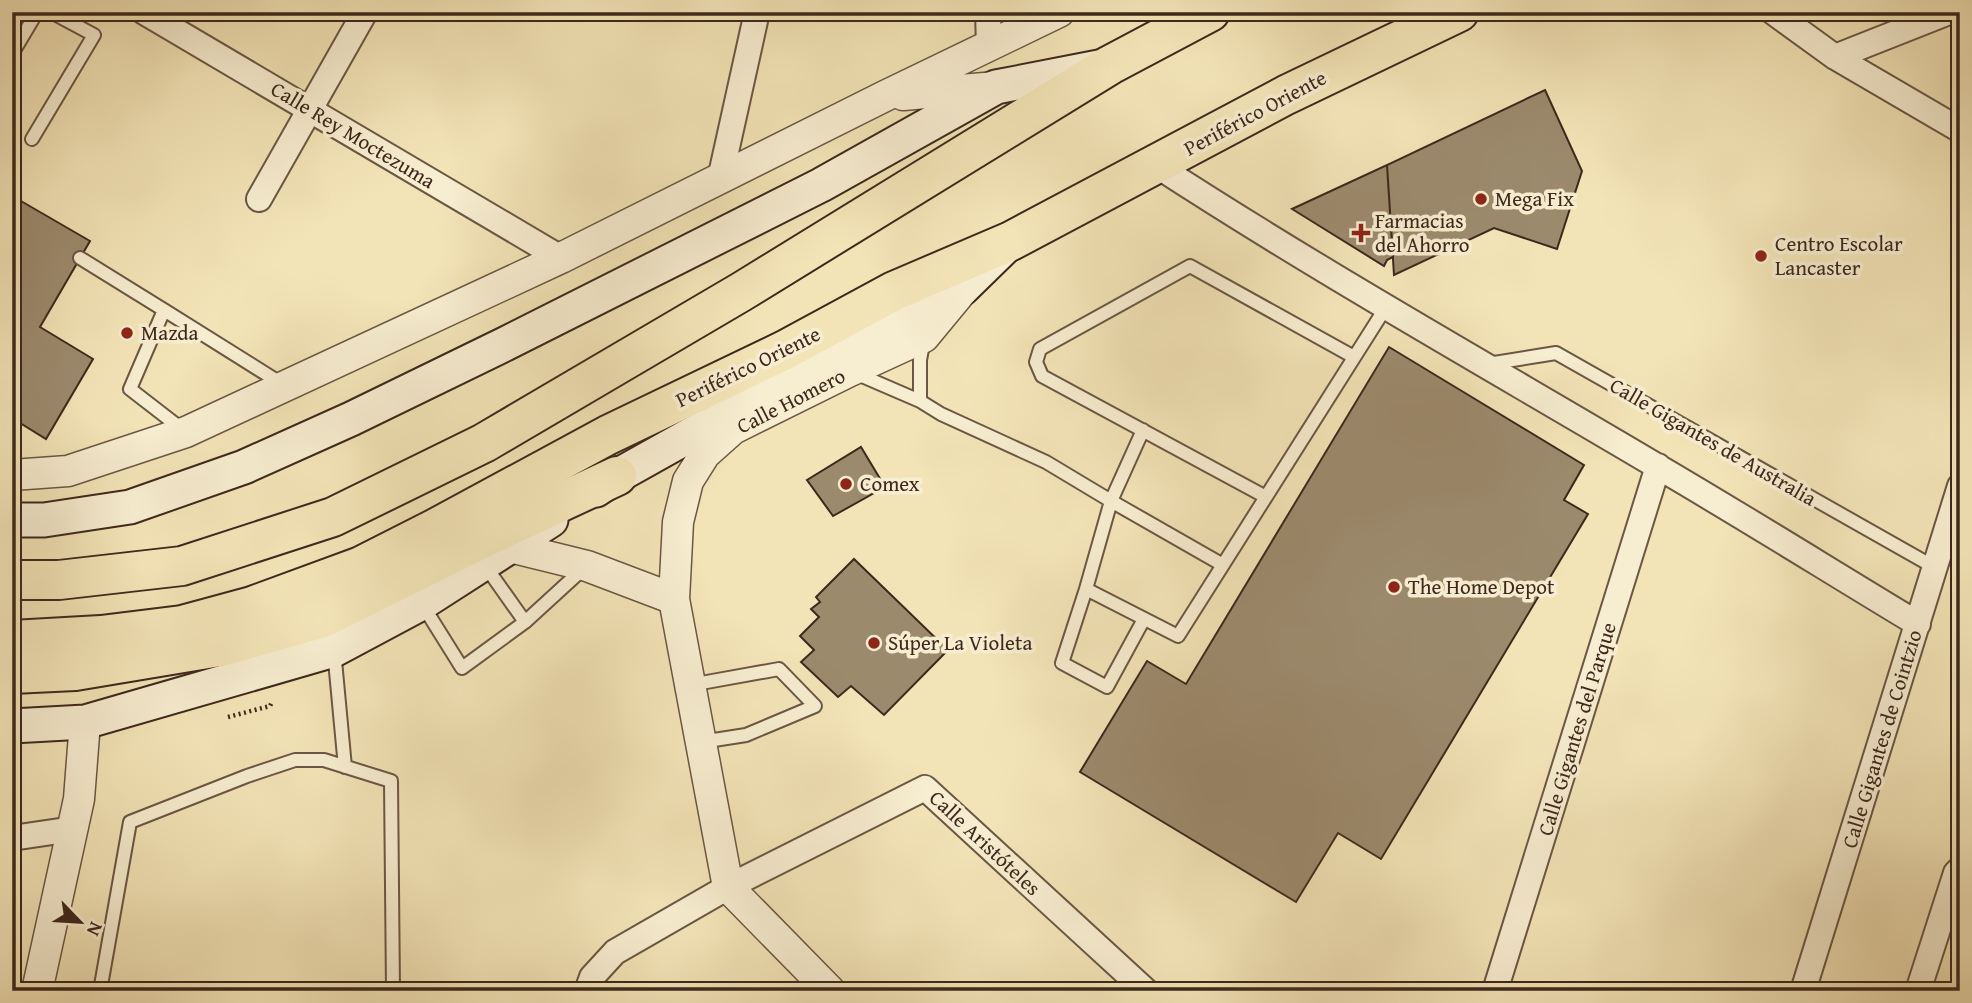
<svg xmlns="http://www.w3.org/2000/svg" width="1972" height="1003" font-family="'Gentium Book Plus',serif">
	<rect width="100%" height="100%" fill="#f3e4b7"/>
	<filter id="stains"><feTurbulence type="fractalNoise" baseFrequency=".00286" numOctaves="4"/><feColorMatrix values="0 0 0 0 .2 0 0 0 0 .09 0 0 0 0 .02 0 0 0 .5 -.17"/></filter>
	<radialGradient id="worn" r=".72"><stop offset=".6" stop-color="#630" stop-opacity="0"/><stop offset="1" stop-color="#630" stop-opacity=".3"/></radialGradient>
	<path fill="#9c8a6d" stroke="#3d281d" stroke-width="2" d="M1545 90 1582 171 1557 249 1494 228 1394 275 1387 165Z
		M1387 165 1393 257 1387 260 1384 266 1292 209Z
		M14 197 90 241 40 327 93 359 46 439 12 418V200Z
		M1389 347 1584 465 1564 500 1588 514 1381 859 1338 833 1296 902 1080 772 1147 661 1186 684Z
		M861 447 885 487 833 516 807 480Z
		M854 559 948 650 884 715 851 686 838 697 801 662 814 650 800 636 819 617 811 609 820 602 816 597Z"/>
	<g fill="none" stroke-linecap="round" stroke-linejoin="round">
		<g stroke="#6a5744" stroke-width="16">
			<path id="service" d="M12 54 37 12
				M32 139 94 35 51 12
				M80 258 164 310
				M1488 364 1556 353 1934 567
				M855 373 920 401 941 414 1046 462 1111 501 1223 565
				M920 401V360L924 339
				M183 430 130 389 164 310 282 384
				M1143 430 1111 501 1086 589 1178 636 1386 307
				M1266 497 1042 376 1036 362 1040 349 1190 266 1354 357
				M484 564 525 622
				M1086 589 1062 663 1107 687 1144 619
				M422 604 462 668 525 622 584 568
				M334 650 345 767
				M690 685 779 669 815 706 746 735 701 742
				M100 991 130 822 247 776 295 760H324L391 781 393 991"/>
		</g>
		<g stroke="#6a5744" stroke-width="28">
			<path id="minor" d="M144 12 561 258
				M988 12 989 47
				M1773 12 1835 57 1960 130
				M1835 57 1949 12
				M1156 165C1319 271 1488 366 1655 465 1744 517 1830 571 1918 624
				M720 179 757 12
				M259 199 365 12
				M12 838 73 829
				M587 991 592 977 615 952 728 887 925 788 1146 991
				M1495 991 1658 466
				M1803 991 1960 486
				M1918 991 1956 873 1960 869"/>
		</g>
		<g stroke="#6a5744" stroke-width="33">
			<path id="tertiary" d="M903 95 996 87
				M12 475 68 471 186 432 561 258 885 96 1059 12
				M510 547 587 566 674 599
				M37 991 79 799 85 722
				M830 991 728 887 674 599 678 522 688 481 705 454 733 429 850 371 924 337 962 291"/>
		</g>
		<g stroke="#3d281d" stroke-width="37">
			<path id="secondary" d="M596 490 617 476 735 410 963 288 1005 247
				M12 520H44L130 507 244 467 351 419 505 344 821 185 996 87 1099 67
				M12 726 85 722 334 650 422 603 551 520"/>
		</g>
		<g stroke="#3d281d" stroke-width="42">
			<path id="primary" d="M12 674 75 671 225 646 323 618 492 534 617 476"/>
		</g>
		<g stroke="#3d281d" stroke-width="42">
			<path id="trunk" d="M12 580H59L182 566 333 517 484 443 741 292 1110 65 1210 12
				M12 640 101 635 182 625 252 606 361 566 434 529 608 435 785 350 894 291 1011 241 1286 95 1459 12"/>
		</g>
		<path stroke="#3d281d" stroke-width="4.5" stroke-dasharray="2 3.5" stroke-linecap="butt" d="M228 717 270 706 272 702"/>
		<use href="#service" stroke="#f7edd0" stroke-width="12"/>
		<use href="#minor" stroke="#f7edd0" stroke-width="24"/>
		<use href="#tertiary" stroke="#f7edd0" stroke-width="30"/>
		<use href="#secondary" stroke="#f7edd0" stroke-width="33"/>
		<use href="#primary" stroke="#f3e4b7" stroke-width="38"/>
		<use href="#trunk" stroke="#f3e4b7" stroke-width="38"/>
	</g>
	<g fill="#8f2418" stroke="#f7edd0" stroke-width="2.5">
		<circle cx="1481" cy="199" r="7"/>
		<path d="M1357.5 222.5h7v7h7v7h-7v7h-7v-7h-7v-7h7z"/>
		<circle cx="1761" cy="256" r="7"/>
		<circle cx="127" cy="333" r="7"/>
		<circle cx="846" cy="484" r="7"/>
		<circle cx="1394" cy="587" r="7"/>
		<circle cx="874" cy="643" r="7"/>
	</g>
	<g text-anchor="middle" stroke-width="7" stroke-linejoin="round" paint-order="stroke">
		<g font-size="21" fill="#3d281d" stroke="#f7edd0">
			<text transform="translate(1255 113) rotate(-28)" y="7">Periférico Oriente</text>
			<text transform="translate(353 135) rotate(31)" y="7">Calle Rey Moctezuma</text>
			<text transform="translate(748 367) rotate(-26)" y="7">Periférico Oriente</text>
			<text transform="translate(791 401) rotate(-27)" y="7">Calle Homero</text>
			<text transform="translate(1713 442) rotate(30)" y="7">Calle Gigantes de Australia</text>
			<text transform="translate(1577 729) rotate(-73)" y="7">Calle Gigantes del Parque</text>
			<text transform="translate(1882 739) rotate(-73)" y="7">Calle Gigantes de Cointzio</text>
			<text transform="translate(985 843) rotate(43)" y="7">Calle Aristóteles</text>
		</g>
		<g font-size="21" fill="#3d281d" stroke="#f7edd0" text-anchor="start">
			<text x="1495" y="206">Mega Fix</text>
			<text x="1375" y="228">Farmacias<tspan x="1375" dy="24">del Ahorro</tspan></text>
			<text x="1775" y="251">Centro Escolar<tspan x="1775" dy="24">Lancaster</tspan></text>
			<text x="141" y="340">Mazda</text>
			<text x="860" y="491">Comex</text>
			<text x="1408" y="594">The Home Depot</text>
			<text x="888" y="650">Súper La Violeta</text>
		</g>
	</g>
	<rect width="1972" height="1003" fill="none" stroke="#f3e4b7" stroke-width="42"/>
	<rect x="14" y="14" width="1944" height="975" fill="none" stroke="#3d281d" stroke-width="3.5"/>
	<rect x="21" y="21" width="1930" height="961" fill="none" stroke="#3d281d" stroke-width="2"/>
	<g transform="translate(80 922) rotate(115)" stroke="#f7edd0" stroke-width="5" paint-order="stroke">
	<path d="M0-5L12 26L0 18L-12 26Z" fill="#3d281d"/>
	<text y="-10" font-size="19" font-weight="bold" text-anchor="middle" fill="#3d281d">N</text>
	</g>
	<rect width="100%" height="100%" filter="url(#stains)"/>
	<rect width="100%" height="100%" fill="url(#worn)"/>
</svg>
